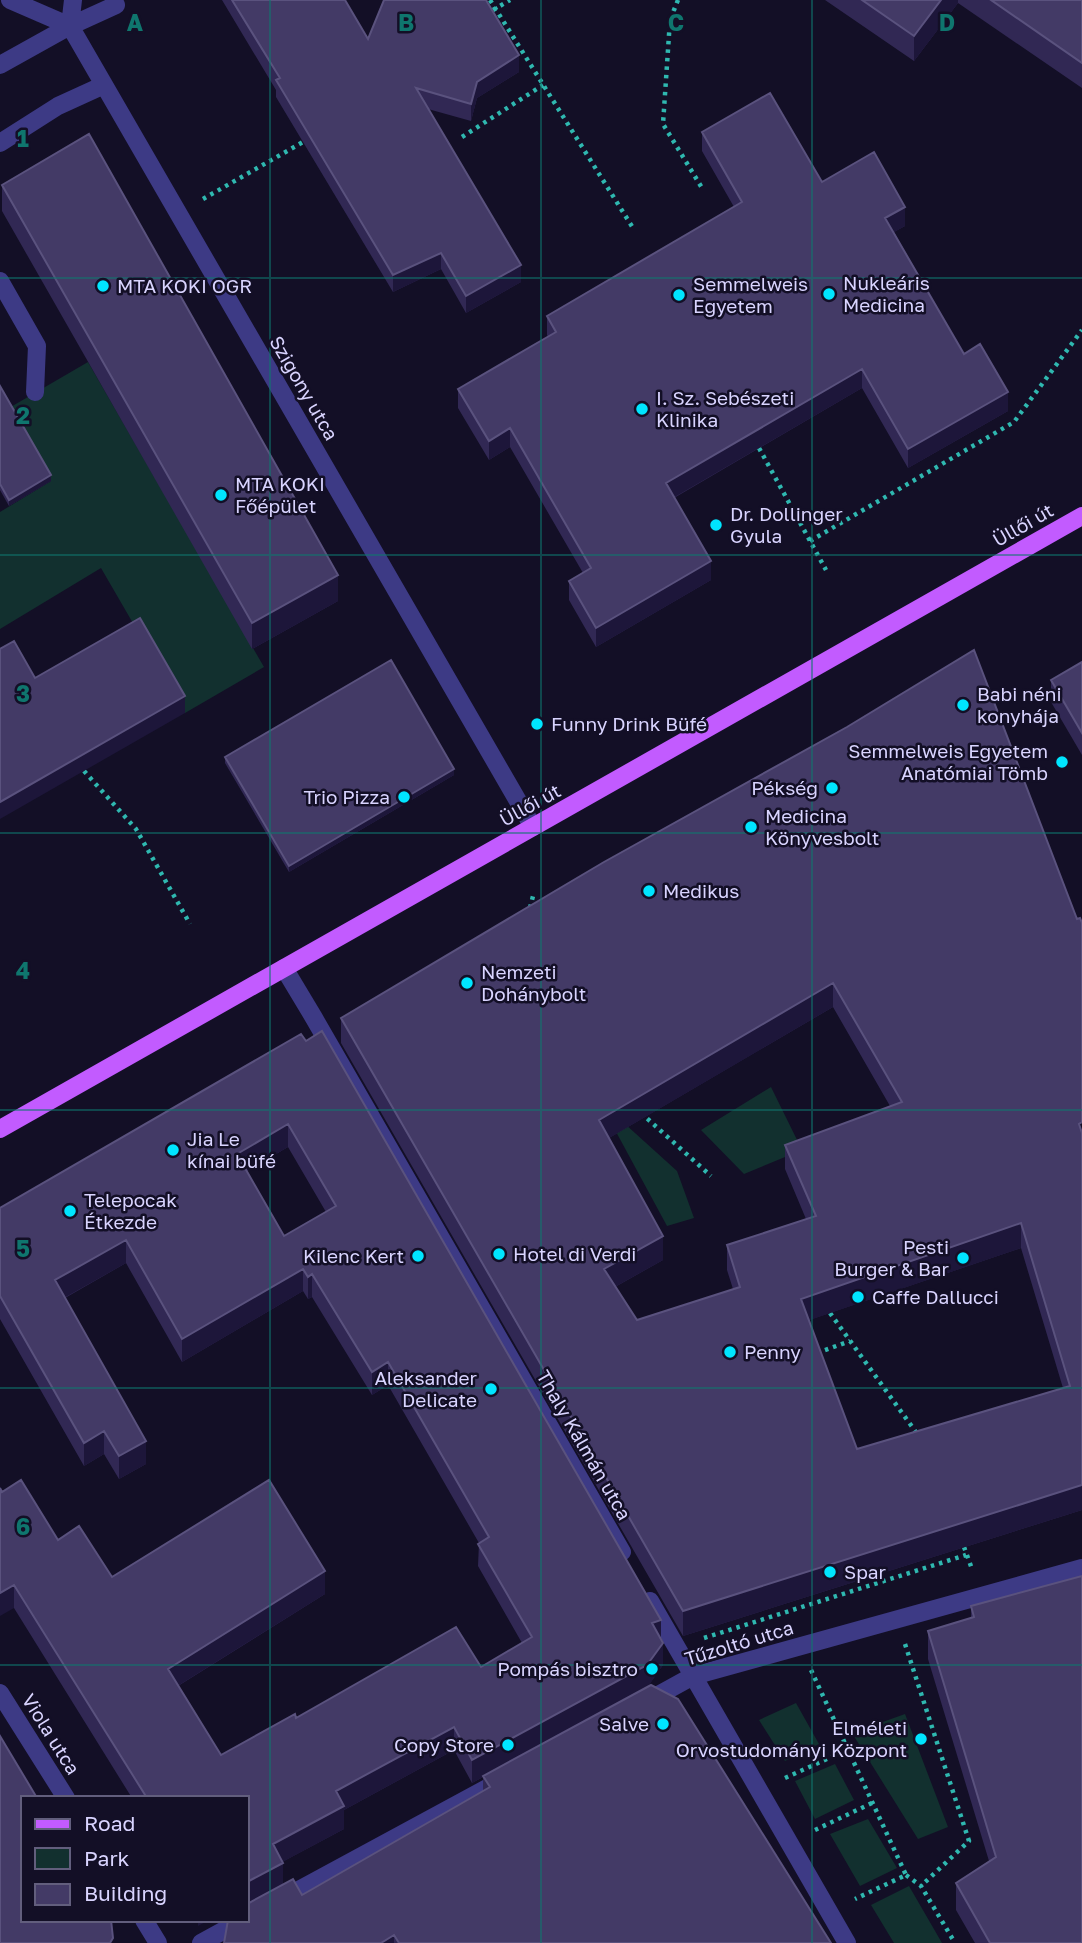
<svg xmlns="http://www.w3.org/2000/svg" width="1082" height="1943" font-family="'Golos Text',sans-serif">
	<rect width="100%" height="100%" fill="#130f26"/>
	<path fill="#12302f" d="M88 362 264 667 185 713 101 568 0 629V512L51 481 9 408Z
		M771 1087 802 1150 744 1174 701 1130Z
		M614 1114 677 1171 694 1218 667 1226 608 1117Z
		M796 1703 819 1744 785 1761 759 1720Z
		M905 1714 948 1827 918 1839 852 1733Z
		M835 1764 854 1800 815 1819 795 1781Z
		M868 1819 897 1868 860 1886 830 1834Z
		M909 1886 942 1943H894L871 1905Z"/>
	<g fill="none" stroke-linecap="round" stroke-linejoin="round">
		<path stroke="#2fb8b0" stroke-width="4.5" stroke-dasharray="3.5 5" stroke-linecap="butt" d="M490 0 633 228
			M678 0 670 20 663 124 702 188
			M493 10 510 0
			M462 137 543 85
			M203 199 303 142
			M759 448 826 570
			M810 541 1014 422 1082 330
			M84 771 136 829 190 924
			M530 908 533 896
			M641 1113 711 1176
			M830 1313 918 1435
			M817 1353 850 1341
			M964 1547 972 1569
			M704 1638 966 1555
			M905 1644 969 1841 921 1886
			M811 1670 906 1875 855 1899
			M785 1778 847 1750
			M815 1830 872 1803
			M906 1875 921 1886 955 1943"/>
		<path stroke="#3d3a85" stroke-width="18" d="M10 0 70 26 533 827
			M70 26 73 0
			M0 65 70 26 116 5
			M0 143 58 106 104 85
			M0 281 37 346 35 392
			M284 968 314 1018 622 1552
			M650 1601 847 1943
			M0 1693 66 1798
			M644 1703 693 1676 1082 1568
			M247 1918 502 1780
			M144 1920 158 1943
			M201 1943 243 1920"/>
		<path stroke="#c25bff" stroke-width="18" d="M0 1129 1082 516"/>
	</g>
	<path fill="#312854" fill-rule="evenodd" d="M222 0H345L368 39 519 72 477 98 471 121 428 109 521 282 466 313 441 269 393 292 276 97V90Z
		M825 0H1082V88L958 3 914 61Z
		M702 132 822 182 905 226 894 232 964 354 1008 411 908 468 862 388 674 498 711 580 596 647 569 600V581L583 573 510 447 489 460 458 408V389L548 337 547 335V316L734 207 702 151Z
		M2 185 338 601 252 649 2 211Z
		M0 386 51 481 9 506 0 490Z
		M1082 662V755L1051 702V680Z
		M225 757 454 775 289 872 225 763Z
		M1077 919 1082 1510 683 1636 341 1043V1018ZM833 1007 890 1106 785 1145V1169L806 1219 727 1245V1270L733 1289 637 1320 615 1287 663 1260 609 1138ZM1021 1248 1063 1388 857 1449 809 1320Z
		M301 1034 661 1639 663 1665 648 1686 831 1943H224L247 1920V1798H132L14 1608 2 1492 58 1540 112 1577 325 1594 178 1686 221 1755 296 1718 481 1667 522 1643 478 1566 479 1543 388 1385 372 1395 312 1297 308 1299 303 1291 182 1362 126 1263 65 1298 146 1464 119 1479 104 1454 84 1466 0 1319V1208ZM288 1147 326 1212 284 1236 247 1171ZM454 1750 472 1783 483 1777V1791L302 1895 283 1885 282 1862 344 1829V1810Z
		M971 1606 1082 1943H975L956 1910V1883L989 1861 928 1659V1631L971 1618Z"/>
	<path fill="#1d163a" d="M941 0H958V3L914 61V36Z
		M519 55V72L477 98 471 121V104L477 82Z
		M905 207V226L885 237V218Z
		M441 253V269L393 292V275Z
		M521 265V282L466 313V296Z
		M862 369V388L666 502V483Z
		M1008 392V411L908 468V449Z
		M510 428V447L489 460V441Z
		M51 475V481L9 506V500Z
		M711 561V580L596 647V628Z
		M338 575V601L252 649V623Z
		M185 696V713L0 819V802Z
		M454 769V775L289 872V866Z
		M833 983V1007L599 1144V1120Z
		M288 1124V1147L237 1177V1154Z
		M1021 1223V1248L801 1323V1299Z
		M663 1236V1260L604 1293V1269Z
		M126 1240V1263L55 1303V1280Z
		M303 1269V1291L182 1362V1339Z
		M312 1274V1297L308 1299V1277Z
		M388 1362V1385L372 1395V1372Z
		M104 1431V1454L84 1466V1443Z
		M146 1441V1464L119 1479V1456Z
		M1082 1485V1510L683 1636V1611Z
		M325 1571V1594L168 1692V1669Z
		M14 1585V1608L0 1616V1593Z
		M661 1620V1643L652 1623Z
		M663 1643V1665L647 1688 472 1783V1760Z
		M454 1727V1750L344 1810V1829L273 1867V1844L336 1791Z
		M283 1863V1886L247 1905V1882Z
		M198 1920H209L198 1926Z
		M394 1935V1943H381Z"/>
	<path fill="#433a66" stroke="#5a527e" stroke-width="2" fill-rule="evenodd" d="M232 0H345L368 39 384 0H486L519 55 477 82 471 104 416 88 521 265 466 296 441 253 393 275 276 80 280 78Z
		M862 0H941L914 36Z
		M991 0H1082V63Z
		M770 93 822 182 874 152 905 207 885 218 964 354 980 344 1008 392 908 449 862 369 666 483 711 561 596 628 569 581 591 568 510 428 489 441 458 389 556 332 547 316 742 202 702 132Z
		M89 134 338 575 252 623 2 185Z
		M0 386 51 475 9 500 0 484Z
		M140 618 185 696 0 802V649L14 641 35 678Z
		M974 650 1077 919 1080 918 1082 923V1122L1079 1124 1082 1133V1485L683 1611 341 1018 604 862 847 727ZM833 983 902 1102 785 1145 816 1216 727 1245 740 1287 637 1320 604 1269 663 1236 599 1120ZM1021 1223 1070 1386 857 1449 801 1299Z
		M391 660 454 769 289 866 225 757Z
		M1082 662V733L1051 680Z
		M322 1031 661 1620 652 1623 663 1643 647 1665 472 1760 454 1727 336 1791 344 1806 273 1844 283 1863 247 1882V1798H147L14 1585 0 1593V1488L2 1492 21 1480 58 1540 79 1526 112 1577 269 1480 325 1571 168 1669 221 1755 295 1714 296 1718 456 1627 481 1667 532 1637 478 1544 489 1537 388 1362 372 1372 312 1274 308 1277 303 1269 182 1339 126 1240 55 1280 146 1441 119 1456 104 1431 84 1443 0 1296V1208L301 1034 306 1041ZM288 1124 336 1206 284 1236 237 1154Z
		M1082 1576V1943H990L956 1883 996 1857 928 1631 974 1617 971 1606Z
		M651 1685 678 1699 831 1943H399L394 1935 381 1943H224L228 1920H247V1904L293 1879 302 1895 490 1787 483 1776Z
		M0 1736 37 1798H23V1920H111L113 1938 110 1943H0Z"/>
	<path fill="none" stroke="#0f766e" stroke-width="2" stroke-opacity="0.55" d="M270 0V1943M541 0V1943M812 0V1943M0 278H1082M0 555H1082M0 833H1082M0 1110H1082M0 1388H1082M0 1665H1082"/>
	<g fill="#00e5ff" stroke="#130f26" stroke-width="2.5">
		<circle cx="103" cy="286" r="7"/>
		<circle cx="829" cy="294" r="7"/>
		<circle cx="679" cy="295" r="7"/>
		<circle cx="642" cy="409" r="7"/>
		<circle cx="221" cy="495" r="7"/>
		<circle cx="716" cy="525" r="7"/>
		<circle cx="963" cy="705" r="7"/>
		<circle cx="537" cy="724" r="7"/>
		<circle cx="1062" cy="762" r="7"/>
		<circle cx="832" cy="788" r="7"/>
		<circle cx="404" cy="797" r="7"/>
		<circle cx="751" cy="827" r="7"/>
		<circle cx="649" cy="891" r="7"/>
		<circle cx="467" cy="983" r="7"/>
		<circle cx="173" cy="1150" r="7"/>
		<circle cx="70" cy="1211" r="7"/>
		<circle cx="499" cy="1254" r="7"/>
		<circle cx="418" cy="1256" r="7"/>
		<circle cx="963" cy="1258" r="7"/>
		<circle cx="858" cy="1297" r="7"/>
		<circle cx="730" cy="1352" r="7"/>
		<circle cx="491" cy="1389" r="7"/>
		<circle cx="830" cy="1572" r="7"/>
		<circle cx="652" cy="1669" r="7"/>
		<circle cx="663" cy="1724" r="7"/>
		<circle cx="921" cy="1739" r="7"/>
		<circle cx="508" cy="1745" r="7"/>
	</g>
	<g text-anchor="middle" stroke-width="5" stroke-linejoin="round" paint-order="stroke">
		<g font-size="19" fill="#d9d4ff" stroke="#130f26" text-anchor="start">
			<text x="843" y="290">Nukleáris<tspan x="843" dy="22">Medicina</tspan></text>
			<text x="693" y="291">Semmelweis<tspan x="693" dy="22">Egyetem</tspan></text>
			<text x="117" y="293">MTA KOKI OGR</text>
			<text x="656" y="405">I. Sz. Sebészeti<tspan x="656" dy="22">Klinika</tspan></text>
			<text x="235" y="491">MTA KOKI<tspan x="235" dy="22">Főépület</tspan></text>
			<text x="730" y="521">Dr. Dollinger<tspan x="730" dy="22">Gyula</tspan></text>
			<text x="977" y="701">Babi néni<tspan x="977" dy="22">konyhája</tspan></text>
			<text x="551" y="731">Funny Drink Büfé</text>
			<text x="1048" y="758" text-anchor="end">Semmelweis Egyetem<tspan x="1048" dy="22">Anatómiai Tömb</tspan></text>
			<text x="818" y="795" text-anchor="end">Pékség</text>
			<text x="390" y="804" text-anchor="end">Trio Pizza</text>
			<text x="765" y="823">Medicina<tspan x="765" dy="22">Könyvesbolt</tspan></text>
			<text x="663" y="898">Medikus</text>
			<text x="481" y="979">Nemzeti<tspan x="481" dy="22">Dohánybolt</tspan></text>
			<text x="187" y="1146">Jia Le<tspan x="187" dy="22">kínai büfé</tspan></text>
			<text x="84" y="1207">Telepocak<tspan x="84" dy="22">Étkezde</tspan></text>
			<text x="949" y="1254" text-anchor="end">Pesti<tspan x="949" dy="22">Burger &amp; Bar</tspan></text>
			<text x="513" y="1261">Hotel di Verdi</text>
			<text x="404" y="1263" text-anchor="end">Kilenc Kert</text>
			<text x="872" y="1304">Caffe Dallucci</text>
			<text x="744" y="1359">Penny</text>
			<text x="477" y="1385" text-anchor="end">Aleksander<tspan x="477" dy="22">Delicate</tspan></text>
			<text x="844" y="1579">Spar</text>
			<text x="638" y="1676" text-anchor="end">Pompás bisztro</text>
			<text x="649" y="1731" text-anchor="end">Salve</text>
			<text x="907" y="1735" text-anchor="end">Elméleti<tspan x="907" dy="22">Orvostudományi Központ</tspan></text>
			<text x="494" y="1752" text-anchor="end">Copy Store</text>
		</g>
		<g font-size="19" fill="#d9d4ff" stroke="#130f26">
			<text transform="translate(304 388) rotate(60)" y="7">Szigony utca</text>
			<text transform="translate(1023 525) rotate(-30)" y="7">Üllői út</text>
			<text transform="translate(530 805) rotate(-29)" y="7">Üllői út</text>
			<text transform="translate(584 1445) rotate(60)" y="7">Thaly Kálmán utca</text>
			<text transform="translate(739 1643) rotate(-17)" y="7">Tűzoltó utca</text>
			<text transform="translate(51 1734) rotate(58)" y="7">Viola utca</text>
		</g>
	</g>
	<g font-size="23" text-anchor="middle" font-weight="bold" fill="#0f766e" stroke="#130f26" stroke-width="5" stroke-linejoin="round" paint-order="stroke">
		<text x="135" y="31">A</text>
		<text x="406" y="31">B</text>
		<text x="676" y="31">C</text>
		<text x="947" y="31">D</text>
		<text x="23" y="147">1</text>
		<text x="23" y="424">2</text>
		<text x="23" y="702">3</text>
		<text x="23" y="979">4</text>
		<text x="23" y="1257">5</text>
		<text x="23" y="1535">6</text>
	</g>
	<rect x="21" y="1796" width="228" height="126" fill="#130f26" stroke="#625e7d" stroke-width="2"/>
	<rect x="35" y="1819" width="35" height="10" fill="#c25bff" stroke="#625e7d" stroke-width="2"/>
	<text x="84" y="1831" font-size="21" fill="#d9d4ff">Road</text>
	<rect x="35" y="1848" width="35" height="21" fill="#12302f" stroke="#625e7d" stroke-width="2"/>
	<text x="84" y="1866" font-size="21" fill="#d9d4ff">Park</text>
	<rect x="35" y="1884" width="35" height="21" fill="#433a66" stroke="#625e7d" stroke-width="2"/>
	<text x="84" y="1901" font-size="21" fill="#d9d4ff">Building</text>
</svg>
